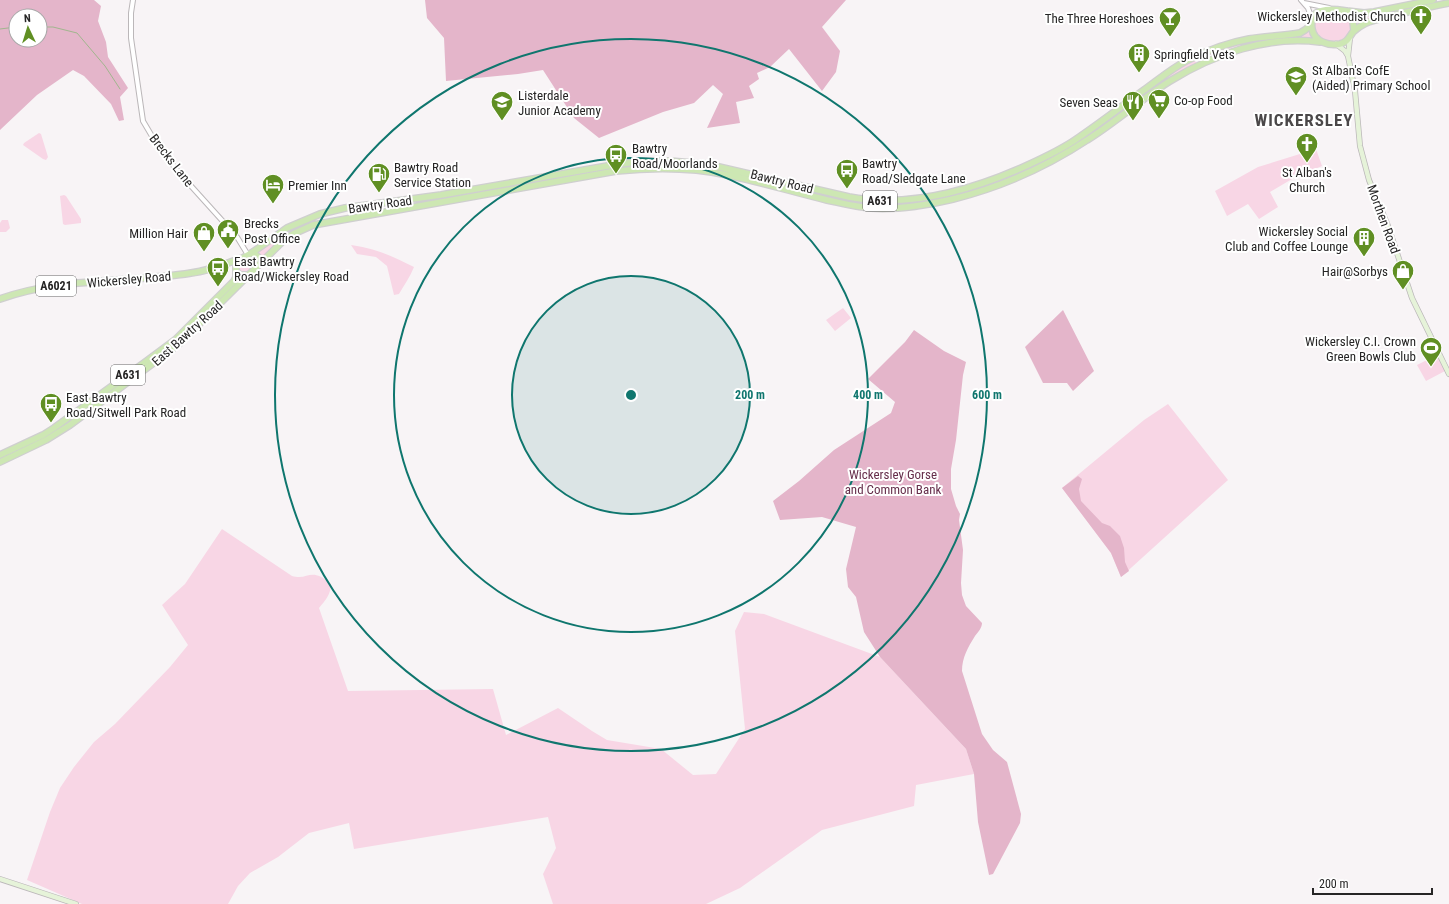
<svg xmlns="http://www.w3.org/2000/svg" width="1449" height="904" font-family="'Roboto Condensed',sans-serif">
	<rect width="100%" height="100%" fill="#f8f4f6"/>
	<path fill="#f8d6e5" d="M1324 12C1330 12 1336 11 1342 14 1353 18 1354 33 1345 39 1328 51 1299 25 1324 12Z
		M1355 14H1375L1376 18 1358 25 1354 17Z
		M1308 31 1312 38V39L1297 38V35Z
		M1289 36V38L1234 47 1199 59C1217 44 1265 39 1289 36Z
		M1193 60 1197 63 1163 82 1106 124 1104 121 1178 68Z
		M39 133 41 134 48 157 46 160 43 159 23 145 24 143Z
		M1316 149 1322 166 1292 179 1270 192 1278 207 1259 219 1248 204 1227 216 1215 191 1258 167Z
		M64 195 66 196 81 219V223L65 225 63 224 60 196Z
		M2 220H8L10 228 6 232H0V223Z
		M309 221 311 224 280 241 262 257 258 252 285 233Z
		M351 245C377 249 390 255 414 267 410 277 404 285 399 294L394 295 387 266 376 257 357 254Z
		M253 255 257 259V262C251 268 247 275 239 271L238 267 240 263Z
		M843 308 851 318 835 331 826 320Z
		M1437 355 1445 371 1426 381 1417 365Z
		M1168 404 1228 480 1121 577 1111 553 1062 488 1144 420Z
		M222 529 292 576C309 581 310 566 331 584 331 594 325 601 319 608L348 691 493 689 506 735 558 708 592 731 607 740 661 749 693 775 716 774 745 729 735 631 744 612 764 614 880 657 966 749 974 774 916 785 914 806 822 830 740 888 706 904H553L543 874 556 848 548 817 354 849 349 823 309 833 278 857 250 873 238 886 228 904H82L27 880 50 812 60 788 74 767 94 742 115 724 170 667 188 645 162 605 185 584Z"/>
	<path fill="#e4b5ca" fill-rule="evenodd" d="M0 0H94L101 6 98 21 106 42 108 57 128 88 120 97 124 120 119 121 111 104 84 76 73 70 37 95 0 130ZM16 16H40V40H16Z
		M425 0H846L822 27 840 51 836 72 822 91 789 49 770 67 757 73 759 79 749 86 754 98 736 102 740 123 707 128 723 94 713 85 694 103 663 112 599 138 574 118 543 70 518 74 446 81 444 38 427 18Z
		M1063 310 1094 371 1073 391 1067 383H1043L1025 347Z
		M914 330 944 351 966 362 963 375 956 440 951 469V489L956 506 960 514 959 520 963 550 961 583 962 595 966 606 982 623C982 628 978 632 975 636 968 647 962 658 962 671L982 734 993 750 1007 762 1021 814 1020 823 993 874 989 875 978 822 974 774 966 749 880 657 864 632 856 597 848 587 846 569 856 527 822 517 780 520 773 501 799 481 834 450 891 413 895 402 868 379 905 342Z
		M1078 476 1082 479 1079 489 1081 501 1102 523 1110 526 1120 536 1124 548 1125 562 1129 571 1121 577 1111 553 1062 488Z"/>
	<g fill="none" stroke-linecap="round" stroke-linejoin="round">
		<path stroke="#a1b68e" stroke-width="1" d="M40 27H53L77 33 105 66 120 89
			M0 29 16 27"/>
		<g stroke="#bbb7b9" stroke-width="6">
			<path id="tertiary" d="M133 0 131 13V38L143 121 159 148 182 176 237 237 248 255
				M1301 0 1308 8 1312 19
				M1304 3 1329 8"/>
		</g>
		<g stroke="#bbb7b9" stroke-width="6">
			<path id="secondary" d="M1350 38 1348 56 1355 91 1360 146 1369 180 1388 226 1412 298 1449 374
				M1336 44 1345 51 1348 56
				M0 879 76 904"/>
		</g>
		<g stroke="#cfcfcf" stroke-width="8">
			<path id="primary" d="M1347 11 1364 13 1374 12 1433 0
				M1354 31 1353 22 1347 11C1333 9 1308 5 1312 29 1314 42 1329 46 1340 44 1348 42 1349 37 1353 32 1356 29 1362 25 1366 23 1375 19 1386 18 1395 15 1413 11 1431 6 1449 3
				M253 252 262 261
				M248 275H240L236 271V264L241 259 253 252 287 228 320 214 345 208 441 195 619 164 647 161H669L706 164 849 197C907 208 966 192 1019 169 1039 160 1060 151 1078 138 1100 123 1122 106 1144 90 1158 80 1171 69 1186 61 1206 51 1227 43 1249 39 1266 36 1283 36 1300 33L1305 30 1311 25
				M0 299C61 277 128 283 191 273 208 271 223 265 239 259
				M0 455 43 435 54 428 144 363 175 340 234 281 236 277V271
				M0 462 46 440 70 425 179 344 285 239 293 234 313 225 616 171C654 167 691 167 728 175 761 182 794 192 827 200 841 203 856 207 871 208 898 210 927 205 953 199 1001 187 1046 167 1087 140 1116 122 1141 99 1170 81 1214 54 1268 35 1320 42"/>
		</g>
		<use href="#tertiary" stroke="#fff" stroke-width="4"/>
		<use href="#secondary" stroke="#e6f3d9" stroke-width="4.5"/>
		<use href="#primary" stroke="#cde7b3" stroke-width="5.5"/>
	</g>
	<circle cx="631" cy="395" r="119" fill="#0f766e" fill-opacity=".12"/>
	<g fill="none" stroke="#0f766e" stroke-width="2">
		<circle cx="631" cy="395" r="119"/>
		<circle cx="631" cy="395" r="237"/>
		<circle cx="631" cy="395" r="356"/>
	</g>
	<defs>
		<g id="church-pin" transform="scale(1.15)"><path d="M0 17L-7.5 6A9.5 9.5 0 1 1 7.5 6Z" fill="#608f23" stroke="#fff"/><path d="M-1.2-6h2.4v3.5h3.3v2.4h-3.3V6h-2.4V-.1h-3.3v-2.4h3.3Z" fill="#fff"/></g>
		<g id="bar-pin" transform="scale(1.15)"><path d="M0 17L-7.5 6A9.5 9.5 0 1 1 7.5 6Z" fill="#608f23" stroke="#fff"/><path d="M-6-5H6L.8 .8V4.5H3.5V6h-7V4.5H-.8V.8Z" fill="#fff"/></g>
		<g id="building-pin" transform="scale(1.15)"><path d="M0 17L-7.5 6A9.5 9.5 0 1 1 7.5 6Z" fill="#608f23" stroke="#fff"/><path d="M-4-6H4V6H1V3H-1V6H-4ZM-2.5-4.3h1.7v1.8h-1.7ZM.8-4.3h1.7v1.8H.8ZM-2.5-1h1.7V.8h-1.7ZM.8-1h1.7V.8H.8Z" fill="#fff"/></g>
		<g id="school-pin" transform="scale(1.15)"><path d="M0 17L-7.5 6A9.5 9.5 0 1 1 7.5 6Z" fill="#608f23" stroke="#fff"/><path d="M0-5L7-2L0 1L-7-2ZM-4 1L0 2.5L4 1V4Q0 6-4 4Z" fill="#fff"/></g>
		<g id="supermarket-pin" transform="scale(1.15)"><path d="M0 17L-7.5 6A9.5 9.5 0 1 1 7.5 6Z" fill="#608f23" stroke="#fff"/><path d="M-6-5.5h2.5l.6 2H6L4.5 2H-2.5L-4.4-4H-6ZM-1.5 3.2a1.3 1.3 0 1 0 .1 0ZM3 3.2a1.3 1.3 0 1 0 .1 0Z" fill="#fff"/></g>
		<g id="restaurant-pin" transform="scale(1.15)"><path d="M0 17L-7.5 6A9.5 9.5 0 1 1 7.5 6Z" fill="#608f23" stroke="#fff"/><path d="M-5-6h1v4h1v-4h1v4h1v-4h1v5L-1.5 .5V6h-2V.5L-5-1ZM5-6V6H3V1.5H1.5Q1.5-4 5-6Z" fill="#fff"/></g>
		<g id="bus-pin" transform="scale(1.15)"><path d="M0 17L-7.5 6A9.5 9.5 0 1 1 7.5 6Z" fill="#608f23" stroke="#fff"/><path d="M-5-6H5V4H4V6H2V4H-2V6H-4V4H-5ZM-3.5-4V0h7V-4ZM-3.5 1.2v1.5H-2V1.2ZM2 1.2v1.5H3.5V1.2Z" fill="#fff"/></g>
		<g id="fuel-pin" transform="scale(1.15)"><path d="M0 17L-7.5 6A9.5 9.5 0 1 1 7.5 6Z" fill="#608f23" stroke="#fff"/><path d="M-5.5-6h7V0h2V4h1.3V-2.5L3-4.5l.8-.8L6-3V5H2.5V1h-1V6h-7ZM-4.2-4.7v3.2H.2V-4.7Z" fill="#fff"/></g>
		<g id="hotel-pin" transform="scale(1.15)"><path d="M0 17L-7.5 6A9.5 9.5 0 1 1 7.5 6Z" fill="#608f23" stroke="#fff"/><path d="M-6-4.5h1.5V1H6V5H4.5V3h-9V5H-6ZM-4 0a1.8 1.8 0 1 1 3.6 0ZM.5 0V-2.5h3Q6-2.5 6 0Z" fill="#fff"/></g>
		<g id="civic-pin" transform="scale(1.15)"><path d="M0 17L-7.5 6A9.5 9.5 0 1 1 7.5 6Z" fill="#608f23" stroke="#fff"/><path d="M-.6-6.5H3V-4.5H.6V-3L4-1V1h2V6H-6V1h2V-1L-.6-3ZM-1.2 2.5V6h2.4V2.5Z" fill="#fff"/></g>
		<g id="shop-pin" transform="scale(1.15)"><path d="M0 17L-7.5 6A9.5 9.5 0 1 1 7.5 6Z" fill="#608f23" stroke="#fff"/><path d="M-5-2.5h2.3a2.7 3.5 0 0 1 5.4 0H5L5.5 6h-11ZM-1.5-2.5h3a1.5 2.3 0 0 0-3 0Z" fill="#fff"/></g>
		<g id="stadium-pin" transform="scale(1.15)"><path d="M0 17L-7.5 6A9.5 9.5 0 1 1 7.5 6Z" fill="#608f23" stroke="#fff"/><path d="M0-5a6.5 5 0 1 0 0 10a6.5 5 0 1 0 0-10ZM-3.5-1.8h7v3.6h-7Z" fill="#fff"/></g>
	</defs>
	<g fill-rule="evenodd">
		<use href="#church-pin" x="1421" y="16"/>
		<use href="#bar-pin" x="1170" y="18"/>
		<use href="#building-pin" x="1139" y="54"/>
		<use href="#school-pin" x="1296" y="77"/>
		<use href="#supermarket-pin" x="1159" y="100"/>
		<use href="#school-pin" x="502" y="102"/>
		<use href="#restaurant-pin" x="1133" y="102"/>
		<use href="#church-pin" x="1307" y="144"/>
		<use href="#bus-pin" x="616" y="155"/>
		<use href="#bus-pin" x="847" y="170"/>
		<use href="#fuel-pin" x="379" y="174"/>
		<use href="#hotel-pin" x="273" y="185"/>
		<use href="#civic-pin" x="228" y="230"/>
		<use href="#shop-pin" x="204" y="233"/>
		<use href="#building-pin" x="1364" y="238"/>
		<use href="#bus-pin" x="218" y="268"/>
		<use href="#shop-pin" x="1403" y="271"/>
		<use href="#stadium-pin" x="1431" y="348"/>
		<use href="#bus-pin" x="51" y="404"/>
	</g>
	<g text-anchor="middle" stroke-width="4" stroke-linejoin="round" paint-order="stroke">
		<g fill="#fff" stroke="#676666" stroke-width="1">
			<rect x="863" y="191" width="34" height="20" rx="3"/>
			<rect x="36" y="276" width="40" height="20" rx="3"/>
			<rect x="111" y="365" width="34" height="20" rx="3"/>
		</g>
		<g font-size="12" font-weight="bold" fill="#262525">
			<text x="880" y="205">A631</text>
			<text x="56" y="290">A6021</text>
			<text x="128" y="379">A631</text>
		</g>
		<g font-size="13" fill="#262525" stroke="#fff" text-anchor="start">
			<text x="1406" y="21" text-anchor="end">Wickersley Methodist Church</text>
			<text x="1154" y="23" text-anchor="end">The Three Horeshoes</text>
			<text x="1154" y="59">Springfield Vets</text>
			<text x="1312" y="75">St Alban's CofE<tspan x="1312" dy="15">(Aided) Primary School</tspan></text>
			<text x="518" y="100">Listerdale<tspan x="518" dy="15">Junior Academy</tspan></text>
			<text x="1174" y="105">Co-op Food</text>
			<text x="1118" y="107" text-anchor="end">Seven Seas</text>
			<text x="632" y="153">Bawtry<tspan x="632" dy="15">Road/Moorlands</tspan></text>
			<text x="862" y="168">Bawtry<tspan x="862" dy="15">Road/Sledgate Lane</tspan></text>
			<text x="394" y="172">Bawtry Road<tspan x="394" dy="15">Service Station</tspan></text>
			<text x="1307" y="177" text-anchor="middle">St Alban's<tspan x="1307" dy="15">Church</tspan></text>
			<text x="288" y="190">Premier Inn</text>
			<text x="244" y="228">Brecks<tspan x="244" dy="15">Post Office</tspan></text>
			<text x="1348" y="236" text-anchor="end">Wickersley Social<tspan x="1348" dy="15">Club and Coffee Lounge</tspan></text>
			<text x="188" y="238" text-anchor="end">Million Hair</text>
			<text x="234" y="266">East Bawtry<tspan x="234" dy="15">Road/Wickersley Road</tspan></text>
			<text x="1388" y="276" text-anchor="end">Hair@Sorbys</text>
			<text x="1416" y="346" text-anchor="end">Wickersley C.I. Crown<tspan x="1416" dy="15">Green Bowls Club</tspan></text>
			<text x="66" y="402">East Bawtry<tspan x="66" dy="15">Road/Sitwell Park Road</tspan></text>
		</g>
		<g font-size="13" fill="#262525" stroke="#fff">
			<text transform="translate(172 160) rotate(52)" y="5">Brecks Lane</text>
			<text transform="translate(782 181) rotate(14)" y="5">Bawtry Road</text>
			<text transform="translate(380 204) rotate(-8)" y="5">Bawtry Road</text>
			<text transform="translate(1384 219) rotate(70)" y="5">Morthen Road</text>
			<text transform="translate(129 279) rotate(-5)" y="5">Wickersley Road</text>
			<text transform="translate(187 333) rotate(-42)" y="5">East Bawtry Road</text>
		</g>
		<g font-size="13" fill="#662e4b" stroke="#fff">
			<text x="893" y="479">Wickersley Gorse<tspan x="893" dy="15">and Common Bank</tspan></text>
		</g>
		<g font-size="17" font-weight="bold" letter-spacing="1" fill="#4b4849" stroke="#fff">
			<text x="1304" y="126">WICKERSLEY</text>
		</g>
	</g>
	<circle cx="631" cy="395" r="6" fill="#0f766e" stroke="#fff" stroke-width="2"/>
	<g font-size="12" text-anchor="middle" font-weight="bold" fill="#0f766e" stroke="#fff" stroke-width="4" stroke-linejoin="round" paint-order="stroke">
		<text x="750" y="399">200 m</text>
		<text x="868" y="399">400 m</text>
		<text x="987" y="399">600 m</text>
	</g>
	<g transform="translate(28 28) rotate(356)"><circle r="19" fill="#ffffff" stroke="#a8a8a8"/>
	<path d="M0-3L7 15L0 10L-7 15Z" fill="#608f23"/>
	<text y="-6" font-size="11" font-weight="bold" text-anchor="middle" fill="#262525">N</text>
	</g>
	<path d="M1313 888v6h119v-6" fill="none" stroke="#262525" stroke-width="2"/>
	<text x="1319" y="888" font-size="12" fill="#262525" stroke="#ffffff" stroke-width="3" paint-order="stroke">200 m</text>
</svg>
